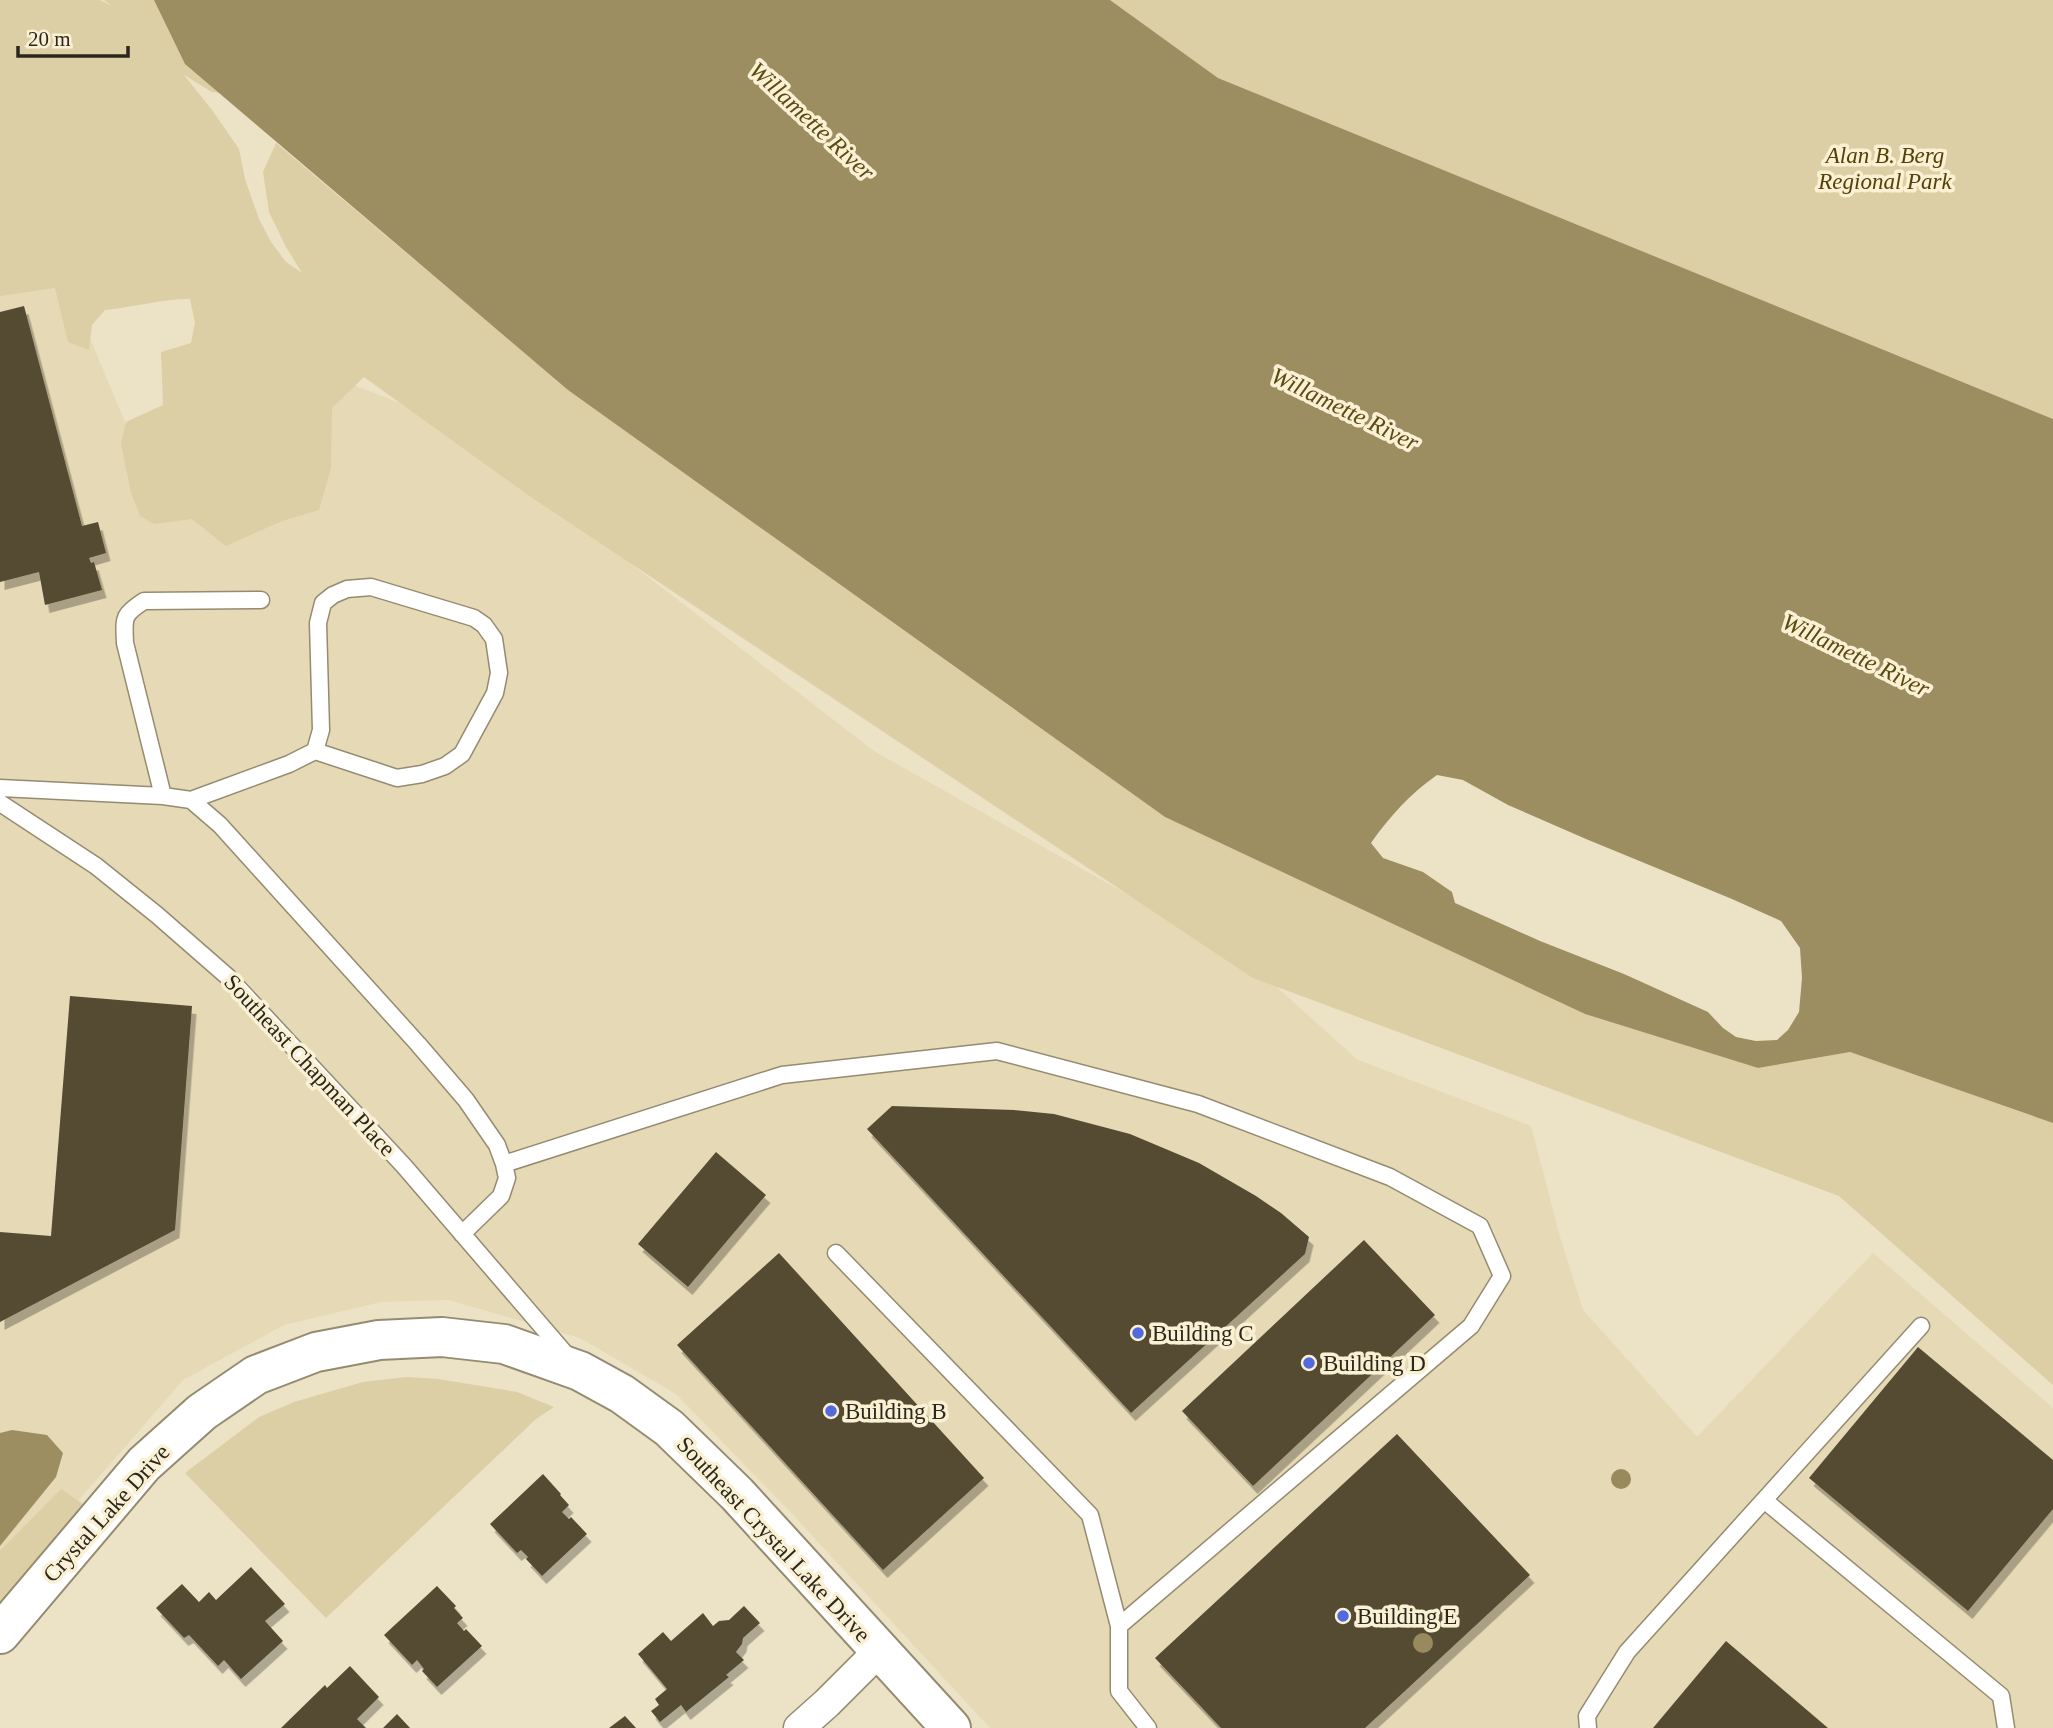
<svg xmlns="http://www.w3.org/2000/svg" width="2053" height="1728" font-family="Georgia,serif">
	<defs>
		<filter id="shadow"><feDropShadow dx="4.5" dy="8" stdDeviation="0" flood-color="#0004"/></filter>
	</defs>
	<rect width="100%" height="100%" fill="#ece2c6"/>
	<path fill="#e6d9b5" d="M61 270 166 519 313 445 346 382 410 407 531 487 874 751 1252 965 1358 1060 1531 1126 1560 1237 1583 1310 1697 1437 1873 1253 2053 1408V1728H990L796 1518 676 1394 580 1338 449 1300 381 1302 284 1325 183 1380 0 1591V278Z"/>
	<path fill="#dccea5" d="M0 0H100L112 6 104 0H230L253 97 212 92 184 75 212 110 239 149 245 179 259 219 271 242 286 262 302 273 286 247 269 212 263 172 276 143 533 360 772 536 1165 817 1585 1014 1758 1068 1850 1052 2053 1123V1385L1839 1196 1253 978 531 497 364 377 332 408 331 468 319 510 282 521 226 546 192 519 154 524 140 516 131 493 121 443 126 422 163 405 161 352 191 343 195 323 190 299C161 299 134 307 105 310L92 325 89 350 68 342 55 288 0 296Z
		M1110 0H2053V419L1218 78Z
		M407 1377 438 1379 517 1392 554 1407 536 1419 326 1618 185 1473 259 1417 294 1402 363 1382Z
		M61 1489 92 1510 0 1611V1551Z"/>
	<path fill="#9d8e62" fill-rule="evenodd" d="M154 0H1110L1218 78 2053 419V1123L1850 1052 1758 1068 1585 1014 1165 817 568 390 185 64ZM1437 775 1463 780 1508 805 1586 839 1732 899 1781 921 1800 948 1802 978 1799 1012 1788 1030 1777 1040 1756 1041 1736 1037 1723 1028 1708 1012 1624 974 1540 941 1455 903 1452 892 1423 872 1383 858 1371 843C1390 816 1410 794 1437 775Z
		M12 1430 47 1435 63 1453 56 1477 0 1546V1433Z"/>
	<path fill="#544c33" filter="url(#shadow)" d="M24 306 82 526 98 522 106 553 89 558 91 563 94 562 102 590 45 605 39 572 0 582V312Z
		M70 996 192 1006 175 1230 0 1322V1232L51 1236Z
		M892 1106 1014 1110 1054 1114 1130 1134 1199 1163 1256 1196 1281 1213 1309 1237 1305 1254 1131 1413 867 1129Z
		M716 1152 766 1195 688 1287 638 1244Z
		M1364 1240 1435 1315 1253 1486 1182 1411Z
		M779 1253 984 1478 883 1570 677 1345Z
		M1918 1347 2053 1460V1509L1968 1611 1809 1478Z
		M1397 1434 1530 1575 1365 1728H1221L1155 1658Z
		M543 1474 561 1494 560 1495 569 1505 562 1512 569 1519 571 1517 587 1534 542 1576 526 1559 528 1557 521 1550 517 1553 490 1524Z
		M251 1567 285 1604 265 1621 283 1641 241 1679 224 1660 218 1666 189 1635 184 1638 156 1608 182 1584 199 1602 209 1592 216 1600Z
		M437 1586 456 1606 454 1608 463 1618 457 1623 464 1631 466 1629 482 1646 437 1687 422 1671 424 1669 417 1660 412 1665 384 1635Z
		M744 1606 760 1623 743 1638 742 1644 736 1652 744 1660 726 1675 729 1677 686 1712 681 1705 660 1722 651 1711 659 1705 655 1699 667 1689 638 1654 663 1632 671 1641 703 1613 713 1626 719 1621 729 1620Z
		M1726 1641 1828 1728H1653Z
		M350 1666 379 1697 357 1719 366 1728H281L325 1685 327 1688Z
		M397 1714 410 1728H383Z
		M625 1716 636 1728H609Z"/>
	<g fill="none" stroke-linecap="round" stroke-linejoin="round">
		<g stroke="#948b70" stroke-width="19">
			<path id="lane" d="M0 788 163 796 191 800 220 825 418 1044 466 1100 497 1145 504 1164 507 1178 501 1196 462 1234
				M163 796 125 643C124 618 122 615 144 601L261 600
				M191 800 289 764 315 751 321 730 318 623 323 603 333 595 347 589 371 587 474 618 484 625 494 639 499 673 495 693 462 754 445 766 422 774 397 778 315 751
				M0 803 96 866 157 915 228 977 404 1166 569 1358
				M504 1164 782 1075 997 1051 1198 1104 1390 1177 1480 1226 1502 1276 1471 1326 1119 1626
				M836 1253 1090 1515 1119 1626V1691L1148 1728
				M1764 1500 2001 1696 2006 1728
				M1588 1728 1587 1716 1627 1652 1921 1326"/>
		</g>
		<g stroke="#948b70" stroke-width="33">
			<path id="street" d="M799 1728 827 1703 880 1650"/>
		</g>
		<g stroke="#948b70" stroke-width="42">
			<path id="secondary" d="M0 1634 144 1464 202 1412 256 1375 316 1352 379 1340 442 1337 504 1344 580 1371 622 1394 669 1428 737 1494 951 1728"/>
		</g>
		<use href="#lane" stroke="#fff" stroke-width="16"/>
		<use href="#street" stroke="#fff" stroke-width="30"/>
		<use href="#secondary" stroke="#fff" stroke-width="38"/>
	</g>
	<g fill="#988a5d">
		<circle cx="1621" cy="1479" r="10"/>
		<circle cx="1423" cy="1643" r="10"/>
	</g>
	<g fill="#536adf" stroke="#faf0d3" stroke-width="2.5">
		<circle cx="1138" cy="1333" r="7"/>
		<circle cx="1309" cy="1363" r="7"/>
		<circle cx="831" cy="1411" r="7"/>
		<circle cx="1343" cy="1616" r="7"/>
	</g>
	<g text-anchor="middle" stroke-width="7" stroke-linejoin="round" paint-order="stroke">
		<g font-size="23" font-style="italic" fill="#534207" stroke="#faf0d3">
			<text x="1885" y="163">Alan B. Berg<tspan x="1885" dy="26">Regional Park</tspan></text>
		</g>
		<g font-size="23" fill="#2b271d" stroke="#faf0d3">
			<text transform="translate(310 1065) rotate(47)" y="8">Southeast Chapman Place</text>
			<text transform="translate(106 1513) rotate(-48)" y="8">Crystal Lake Drive</text>
			<text transform="translate(774 1539) rotate(47)" y="8">Southeast Crystal Lake Drive</text>
		</g>
		<g font-size="23" fill="#2b271d" stroke="#faf0d3" text-anchor="start">
			<text x="1152" y="1341">Building C</text>
			<text x="1323" y="1371">Building D</text>
			<text x="845" y="1419">Building B</text>
			<text x="1357" y="1624">Building E</text>
		</g>
		<g font-size="24" font-style="italic" fill="#5b4b13" stroke="#faf0d3">
			<text transform="translate(812 121) rotate(43)" y="8">Willamette River</text>
			<text transform="translate(1345 409) rotate(26)" y="8">Willamette River</text>
			<text transform="translate(1856 655) rotate(26)" y="8">Willamette River</text>
		</g>
	</g>
	<path d="M18 46v10h110v-10" fill="none" stroke="#2b271d" stroke-width="3.5"/>
	<text x="28" y="46" font-size="21" fill="#2b271d" stroke="#faf0d3" stroke-width="5" paint-order="stroke">20 m</text>
</svg>
